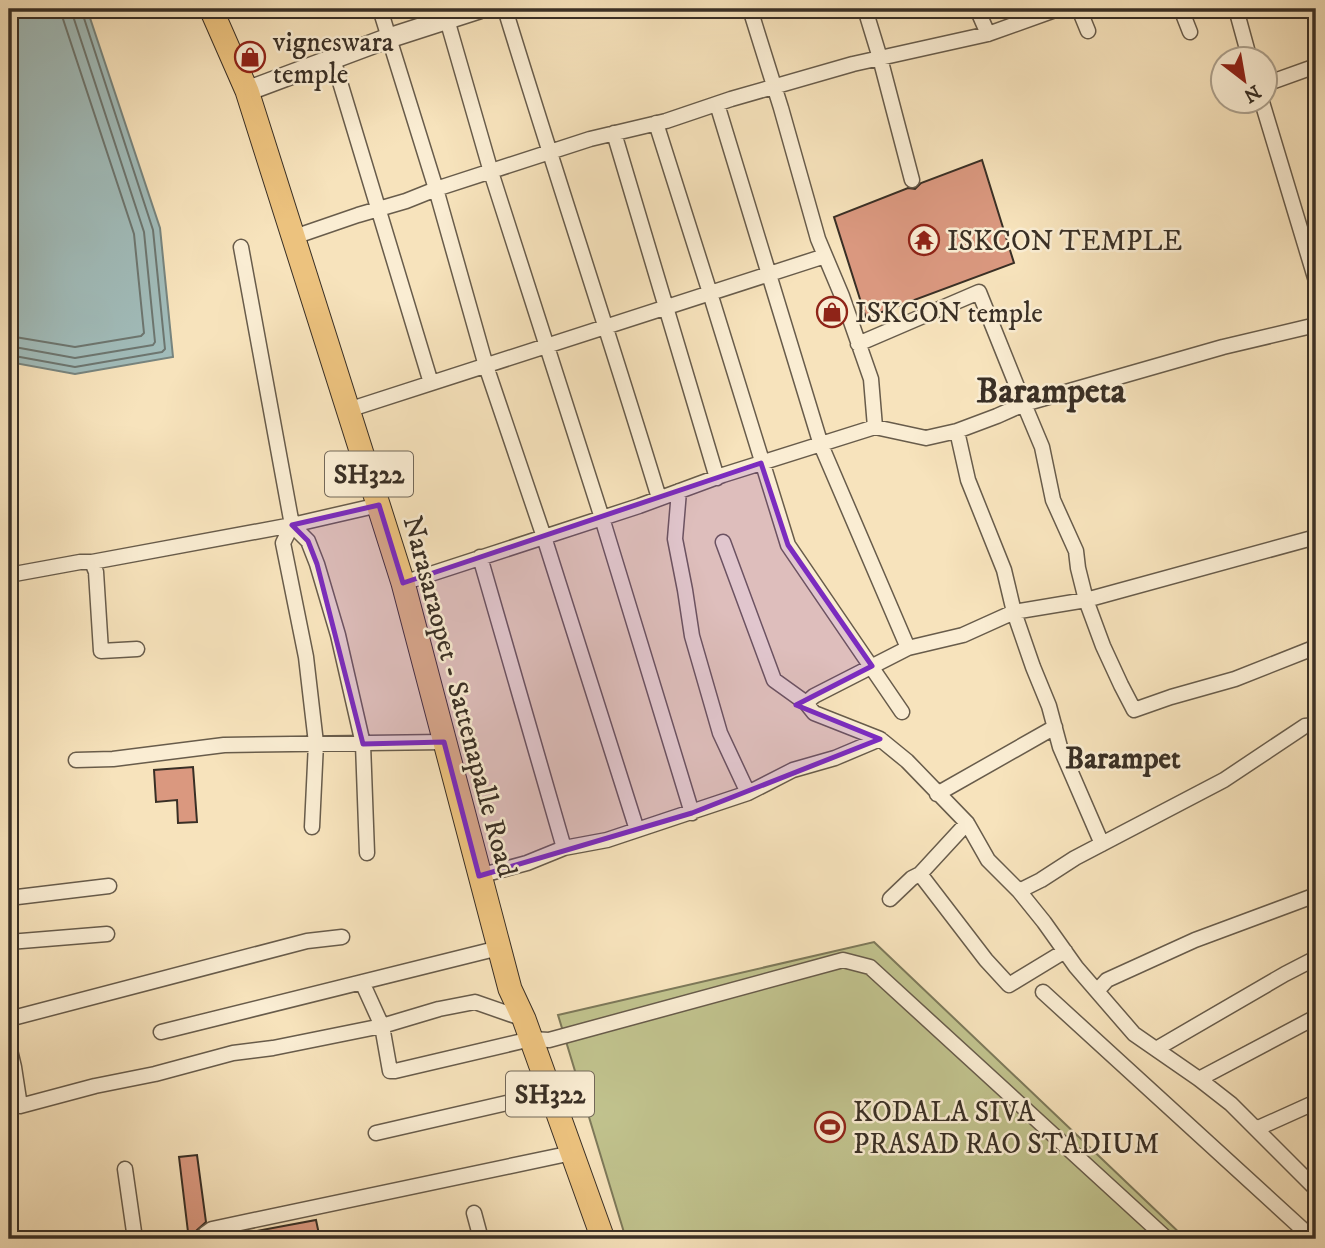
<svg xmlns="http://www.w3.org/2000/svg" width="1325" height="1248" font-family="'IM FELL DW Pica',serif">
	<rect width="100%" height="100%" fill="#f7e3bc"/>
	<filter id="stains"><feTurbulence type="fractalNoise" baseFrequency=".00286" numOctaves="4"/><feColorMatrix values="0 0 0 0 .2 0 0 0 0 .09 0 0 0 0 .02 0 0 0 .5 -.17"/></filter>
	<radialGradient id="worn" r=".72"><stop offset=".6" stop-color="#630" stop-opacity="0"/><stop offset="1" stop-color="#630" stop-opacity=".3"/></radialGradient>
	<path fill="#c1c38e" stroke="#7d795a" stroke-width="2" d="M874 942 1186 1239H626L558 1015Z"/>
	<path fill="#a1bcba" stroke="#77847e" stroke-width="2" d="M9 9H87L160 228 173 357 75 374 9 362Z"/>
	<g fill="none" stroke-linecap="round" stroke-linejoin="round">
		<path stroke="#6d7670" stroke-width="2" d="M9 336 75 347 141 336 144 333 134 234 63 19 62 9
			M9 346 75 358 153 345 155 342 144 232 73 16 72 9
			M9 355 75 367 162 352 165 349 153 230 81 9"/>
	</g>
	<path fill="#da987f" stroke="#392f25" stroke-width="2" d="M982 160 1014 263 866 318 834 217 908 188 915 189 921 183Z
		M193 767 197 822 178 823 177 800 156 802 154 770Z
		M197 1155 206 1222 196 1231 188 1232 179 1157Z
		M316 1220 320 1239H241V1234Z"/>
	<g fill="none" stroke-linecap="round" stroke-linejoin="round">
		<g stroke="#685c4b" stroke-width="17">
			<path id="minor" d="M380 9 436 189 486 366 544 537 637 830
				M444 9 491 172 602 518 692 813
				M505 9C555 172 609 334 659 498
				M750 9 781 108 818 239 842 296 871 379 875 427 926 438 957 431 968 480 1004 570 1014 612 1033 667 1049 706 1060 747 1102 844
				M865 9 880 58 912 180
				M977 9 988 34
				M1079 9 1088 31
				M1181 9 1190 32
				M1236 9 1250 60
				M333 59 431 383
				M1266 84 1316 66
				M1262 102 1316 281
				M717 104 821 445 908 648
				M656 123 710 293 788 545 902 712
				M614 133 717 478
				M294 237 358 215 406 201 436 189 590 139 666 121 731 99 853 64 988 34 1058 9
				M241 247 292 525 308 541 317 564 338 635 363 744 367 853
				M858 344 979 292 1024 404 1223 347 1316 325
				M348 410 825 256
				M957 431 997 416 1024 404 1042 447 1053 500 1076 551 1078 568 1086 600 1103 646 1121 685 1134 710 1171 697 1235 679 1316 647
				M679 491 675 539 685 590 692 636 720 733 748 793 793 770 835 758 880 739 907 761 967 823 988 860 1019 891 1044 922 1076 967 1134 1034 1199 1079 1231 1104 1316 1189
				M292 525 283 543 306 657 316 743 312 827
				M723 542 774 680 806 703 814 713 880 739
				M480 557 564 848
				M92 562 96 572 101 651 137 649
				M9 575 80 562H92L292 525 379 505
				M403 583 639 506 723 475 875 427
				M806 703 814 696 908 648 963 635 1014 612 1086 600 1316 537
				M76 760 113 759 224 745 444 742
				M937 794 1055 727
				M920 874 986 960 1009 985 1065 951
				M479 876 527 863 564 848 607 840 748 793
				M1019 891 1041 880 1075 858 1224 780 1305 726 1316 725
				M9 898 109 886
				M890 899 912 878 920 874 967 823
				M9 942 107 934
				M362 982 382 1026 390 1071H395L531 1039 549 1040 843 960 870 967 1167 1239
				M1097 991 1107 980 1195 940 1316 895
				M1043 992 1311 1237H1316
				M9 1019 307 941 342 937
				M161 1032 499 948
				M9 1046 14 1067 20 1106 95 1086 155 1074 233 1053 273 1048 382 1026 439 1009 475 1002 524 1019
				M1156 1049 1285 974 1316 958
				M1199 1079 1316 1017
				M1256 1129 1316 1102
				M376 1133 550 1093
				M125 1169 135 1239
				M474 1213 481 1239
				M205 1239V1234L212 1229 572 1153"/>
		</g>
		<g stroke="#685c4b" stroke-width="22">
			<path id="tertiary" d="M247 91 386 39 479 9"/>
		</g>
		<g stroke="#392f25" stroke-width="25">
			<path id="primary" d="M211 9 247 91 403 583 510 989 524 1019 603 1239"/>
		</g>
		<use href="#minor" stroke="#faedd3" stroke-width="14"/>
		<use href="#tertiary" stroke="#faedd3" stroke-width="19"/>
		<use href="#primary" stroke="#ecc27e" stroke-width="23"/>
	</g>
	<path fill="#7b2cbf" fill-opacity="0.2" stroke="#7b2cbf" stroke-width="5" stroke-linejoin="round" d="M761 463 788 545 872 666 796 705 880 739 692 813 479 876 444 742 363 744 317 564 308 541 292 525 379 505 403 583Z"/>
	<defs>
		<g id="shop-ring" transform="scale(1.575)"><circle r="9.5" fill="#faedd3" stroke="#8f2418" stroke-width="1.5"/><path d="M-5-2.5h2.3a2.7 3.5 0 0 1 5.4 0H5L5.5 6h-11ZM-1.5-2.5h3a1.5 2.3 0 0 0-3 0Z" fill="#8f2418"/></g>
		<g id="temple-ring" transform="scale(1.575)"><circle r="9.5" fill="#faedd3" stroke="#8f2418" stroke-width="1.5"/><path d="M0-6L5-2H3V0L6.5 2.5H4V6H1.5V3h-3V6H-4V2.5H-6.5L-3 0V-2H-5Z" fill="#8f2418"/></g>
		<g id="stadium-ring" transform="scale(1.575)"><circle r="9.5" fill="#faedd3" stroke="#8f2418" stroke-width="1.5"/><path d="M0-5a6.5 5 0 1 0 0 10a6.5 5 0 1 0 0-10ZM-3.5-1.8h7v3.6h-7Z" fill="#8f2418"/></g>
	</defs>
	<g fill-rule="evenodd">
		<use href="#shop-ring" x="250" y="57"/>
		<use href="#temple-ring" x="924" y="240"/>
		<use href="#shop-ring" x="832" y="312"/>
		<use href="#stadium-ring" x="830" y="1127"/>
	</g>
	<g text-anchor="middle" stroke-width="5" stroke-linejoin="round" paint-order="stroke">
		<g fill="#faedd3" stroke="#736859" stroke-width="2">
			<rect x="325" y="451.5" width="88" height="45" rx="5"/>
			<rect x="506" y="1071.5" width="88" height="45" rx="5"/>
		</g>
		<g font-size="26" font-weight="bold" fill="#392f25">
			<text x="369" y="483">SH322</text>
			<text x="550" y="1103">SH322</text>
		</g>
		<g font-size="28" fill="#392f25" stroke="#faedd3" text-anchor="start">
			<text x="273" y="51">vigneswara<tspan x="273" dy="32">temple</tspan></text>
			<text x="947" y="250">ISKCON TEMPLE</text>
			<text x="855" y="322">ISKCON temple</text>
			<text x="853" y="1121">KODALA SIVA<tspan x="853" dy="32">PRASAD RAO STADIUM</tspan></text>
		</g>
		<g font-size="28" fill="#392f25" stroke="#faedd3">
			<text transform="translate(461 696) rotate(75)" y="10">Narasaraopet - Sattenapalle Road</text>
		</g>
		<g font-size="30" font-weight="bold" fill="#392f25" stroke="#faedd3">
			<text x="1123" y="768">Barampet</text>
		</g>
		<g font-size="35" font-weight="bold" fill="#392f25" stroke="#faedd3">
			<text x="1051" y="402">Barampeta</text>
		</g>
	</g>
	<rect width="1325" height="1248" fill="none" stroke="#f7e3bc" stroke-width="35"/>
	<rect x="10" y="10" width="1304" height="1227" fill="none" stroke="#392f25" stroke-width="3.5"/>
	<rect x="18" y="18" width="1290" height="1213" fill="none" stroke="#392f25" stroke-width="2"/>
	<g transform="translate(1244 80) rotate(149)"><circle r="33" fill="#faedd3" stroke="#ada18d" stroke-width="2"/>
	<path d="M0-5L12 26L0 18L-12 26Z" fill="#8f2418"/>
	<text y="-10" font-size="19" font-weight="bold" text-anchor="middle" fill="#392f25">N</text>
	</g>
	<rect width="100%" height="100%" filter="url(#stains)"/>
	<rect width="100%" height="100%" fill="url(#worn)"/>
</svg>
